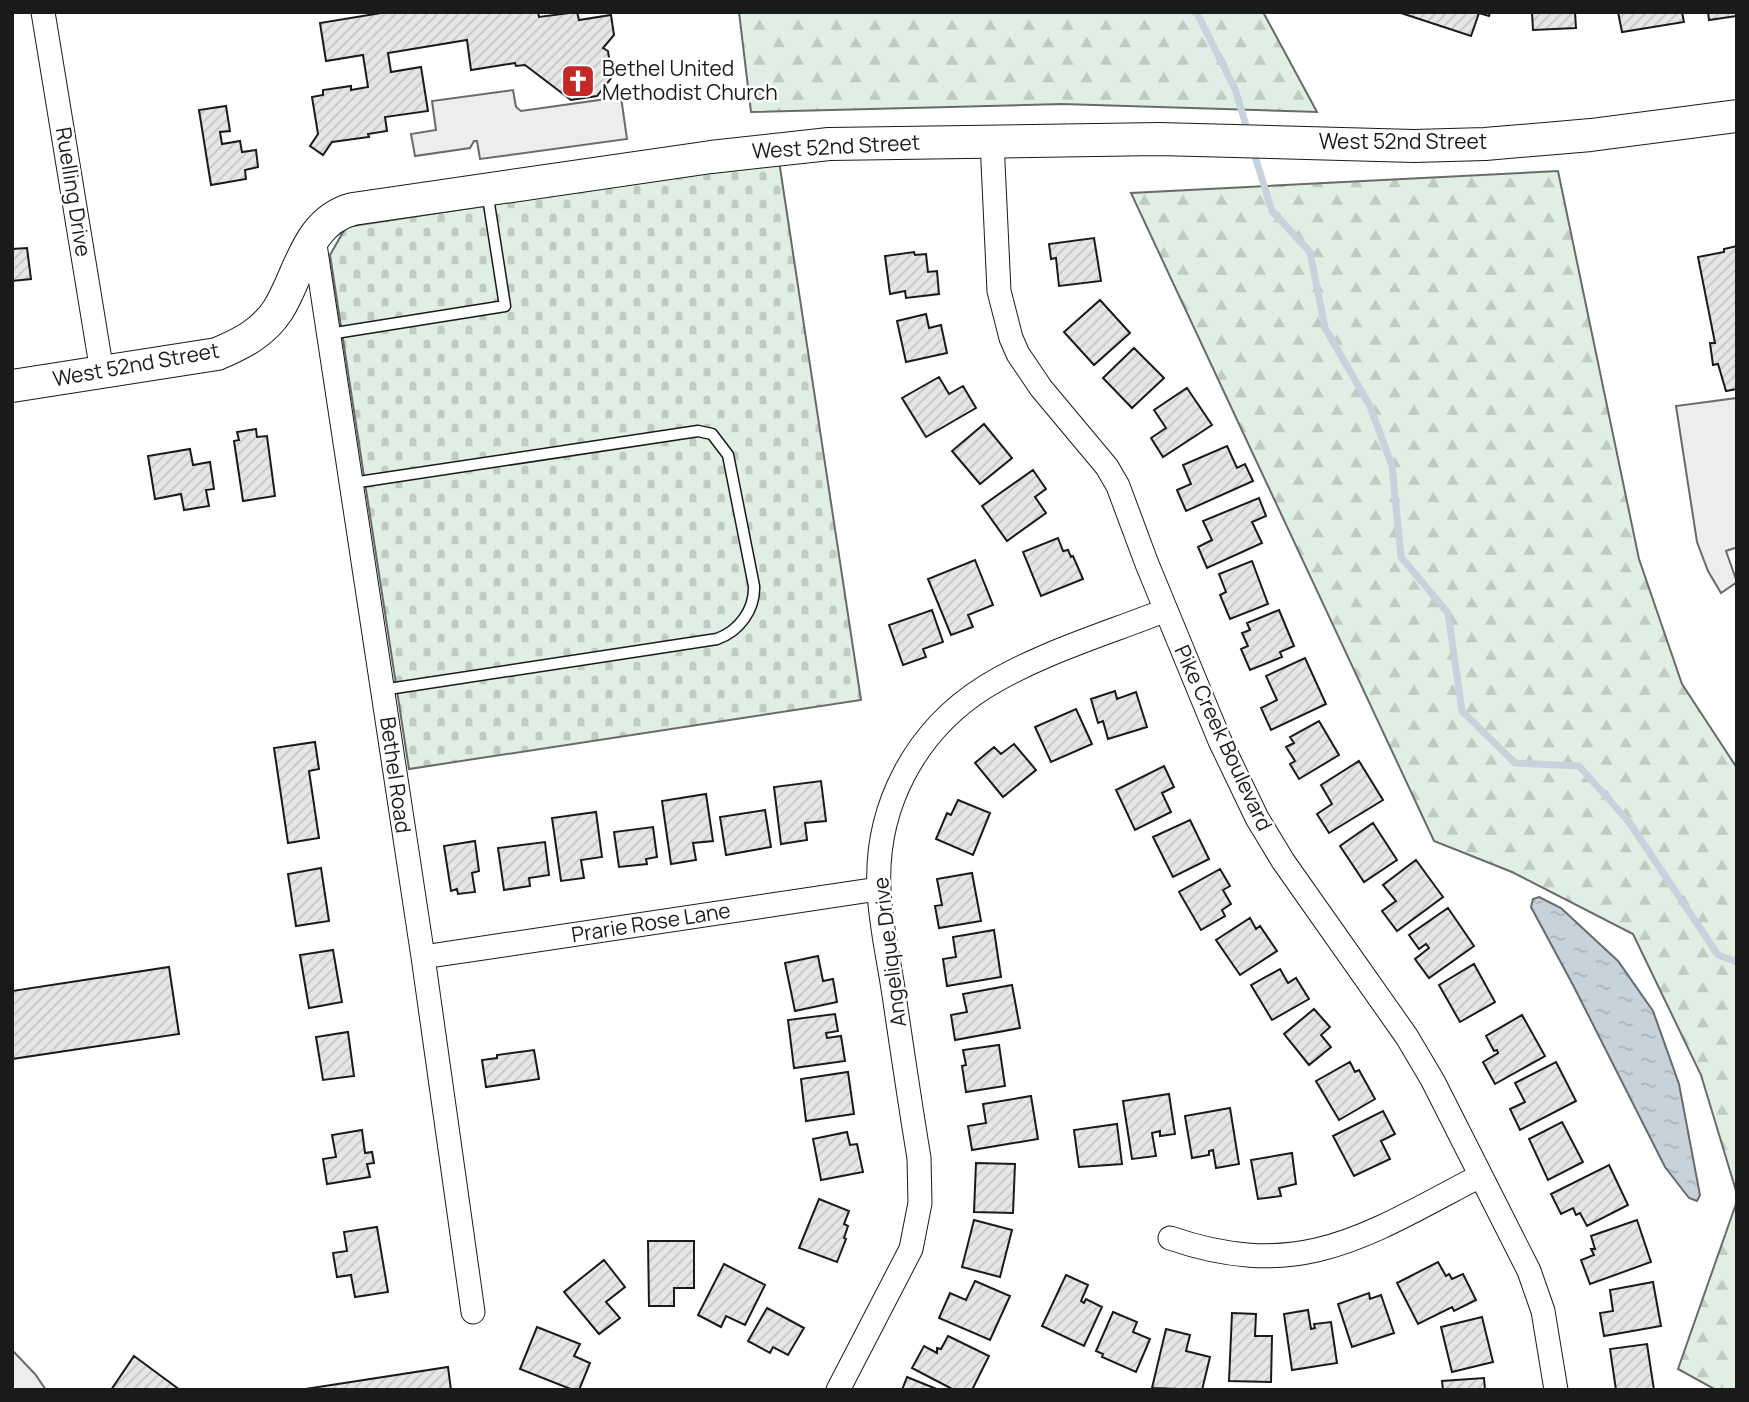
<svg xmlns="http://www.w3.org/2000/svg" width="1749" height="1402" font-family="Manrope,sans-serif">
	<defs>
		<pattern id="forest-firs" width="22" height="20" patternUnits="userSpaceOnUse" patternTransform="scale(1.75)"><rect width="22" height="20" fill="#e0efe3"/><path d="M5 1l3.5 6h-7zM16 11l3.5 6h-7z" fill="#c0ccc2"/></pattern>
		<pattern id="cemetery-stones" width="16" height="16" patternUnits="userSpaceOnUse" patternTransform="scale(1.75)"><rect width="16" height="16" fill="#e0efe3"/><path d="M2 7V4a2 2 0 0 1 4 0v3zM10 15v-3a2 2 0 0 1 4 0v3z" fill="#c0ccc2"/></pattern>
		<pattern id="water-ripples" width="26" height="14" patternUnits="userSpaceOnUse" patternTransform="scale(1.75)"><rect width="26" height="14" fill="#c6d2dc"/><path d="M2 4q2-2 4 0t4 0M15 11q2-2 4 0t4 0" fill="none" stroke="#aab4bc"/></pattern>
		<pattern id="building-hatch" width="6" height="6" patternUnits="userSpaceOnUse" patternTransform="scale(1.75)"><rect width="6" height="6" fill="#e6e6e6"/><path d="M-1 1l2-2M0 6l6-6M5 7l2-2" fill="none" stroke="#c5c5c5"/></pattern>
	</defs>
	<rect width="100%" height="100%" fill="#fff"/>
	<path fill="url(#forest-firs)" stroke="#6a6a6a" stroke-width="2" d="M739 12H1263L1317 112 1062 104 751 112Z
		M1558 171 1639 559 1682 684 1737 768V1194L1701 1075 1633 934 1512 872 1434 841 1131 193Z
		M1737 1201V1390H1716L1678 1369Z"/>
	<path fill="url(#cemetery-stones)" stroke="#6a6a6a" stroke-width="2" d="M779 161 861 700 409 769 330 255 346 227Z"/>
	<path fill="#ededed" stroke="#6a6a6a" stroke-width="2" d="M513 90 516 107 521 111 621 97 627 139 480 159 477 141H474L470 148 415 156 411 134 436 130 432 101Z
		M1737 398V550L1735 548 1726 551 1737 582 1721 593 1708 571 1697 542 1676 406Z
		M12 1350 35 1374 46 1390H12Z"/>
	<path fill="url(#water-ripples)" stroke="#6a6a6a" stroke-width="2" d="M1539 897 1561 908 1618 961 1653 1011 1679 1084 1700 1195 1697 1201 1689 1198 1665 1167 1573 985 1531 907 1533 899Z"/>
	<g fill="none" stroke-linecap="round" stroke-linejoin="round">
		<path stroke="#c6d2dc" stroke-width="7" d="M1194 12 1197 13 1235 89 1249 135
			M1253 150 1272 211 1310 252 1325 328 1370 406 1392 466 1401 557 1448 613 1462 711 1515 763 1579 766 1629 822 1718 955 1737 962"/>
	</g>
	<path fill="url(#building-hatch)" stroke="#1a1a1a" stroke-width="2" d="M387 12H538L539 17 577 12 579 20 611 15 614 35 603 48 608 51 612 77 597 96 571 100 525 65 516 66 515 63 471 70 467 40 388 53 391 72 421 67 428 111 385 117 387 131 368 134 369 137 332 142 323 155 310 146 318 134 312 97 323 95V90L351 86V90L368 87 363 55 326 61 320 23Z
		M1398 12H1490L1489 16 1479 13 1471 36Z
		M1532 12H1575L1576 28 1533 30Z
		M1618 12H1682L1684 22 1622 32Z
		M1708 12H1737V16L1709 20Z
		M226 106 230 131 220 132 222 144 240 141 242 152 256 150 258 167 245 170 246 179 211 185 199 110Z
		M1094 238 1101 281 1059 286 1056 258 1051 259 1049 244Z
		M1737 246V389L1726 391 1718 364 1713 365 1710 343H1715L1698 257 1724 252V249Z
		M27 248 31 279 12 281V249Z
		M914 252 915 255 926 254 928 272 937 271 939 294 906 298 905 291 890 294 885 256Z
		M1100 300 1130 333 1094 365 1064 332Z
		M926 314 929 328 941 325 947 353 906 362 897 321Z
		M1134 348 1164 378 1132 408 1103 378Z
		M939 377 949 394 963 386 976 408 926 437 902 398Z
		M1187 388 1212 425 1163 457 1151 438 1166 428 1154 410Z
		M984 424 1012 458 980 484 952 451Z
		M256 429 257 437 267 436 275 496 243 501 234 441 239 440 237 432Z
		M1227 446 1237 468 1245 464 1253 481 1186 511 1177 490 1191 484 1183 465Z
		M190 449 193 465 210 462 214 489 206 490 209 506 184 510 181 494 155 499 148 456Z
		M1033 470 1046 489 1035 497 1046 513 1007 541 982 506Z
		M1259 498 1266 516 1252 522 1262 543 1207 568 1198 547 1212 540 1203 521Z
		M1058 538 1063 551 1068 550 1071 557 1073 556 1083 579 1041 596 1023 552Z
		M975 560 993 605 968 615 973 627 951 635 928 579Z
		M1252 561 1268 604 1230 619 1220 595 1226 592 1219 574Z
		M932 610 943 642 923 649 926 657 903 665 889 625Z
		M1279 610 1294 646 1280 652 1282 657 1250 670 1241 649 1248 646 1242 633 1250 630 1247 623Z
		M1305 658 1326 704 1271 730 1261 708 1277 700 1266 676Z
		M1115 691 1117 699 1136 692 1147 727 1108 739 1103 721 1098 723 1091 699Z
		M1076 709 1092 744 1051 762 1035 727Z
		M1319 721 1339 755 1299 779 1290 764 1295 761 1286 747 1294 743 1290 737Z
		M315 742 319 769 309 771 319 838 288 843 274 748Z
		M1014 744 1036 770 1003 797 975 763 994 747 1001 754Z
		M1359 761 1383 800 1329 833 1317 814 1332 804 1321 785Z
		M1164 766 1174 787 1162 793 1171 812 1135 830 1116 790Z
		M821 781 826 821 805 823 807 840 781 844 774 787Z
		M706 794 713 841 693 843 696 860 671 864 662 801Z
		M958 800 990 813 973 855 936 839 947 813 951 815Z
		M765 810 771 847 726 855 720 817Z
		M596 812 602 857 581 860 584 878 561 881 552 818Z
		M1190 820 1209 859 1173 877 1153 837Z
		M1373 823 1397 860 1364 882 1340 846Z
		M653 827 657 857 646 859 647 864 619 867 614 832Z
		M475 841 479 871 472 873 475 892 458 894 457 889 451 891 444 846Z
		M545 842 549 875 529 878 530 886 504 890 498 848Z
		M1416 860 1443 897 1397 931 1382 911 1396 901 1383 885Z
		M321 868 329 921 296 926 288 874Z
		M1220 869 1230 886 1223 890 1231 904 1222 910 1225 916 1201 930 1179 892Z
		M972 873 981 921 939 928 935 906 942 905 937 879Z
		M1448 908 1474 946 1429 978 1415 959 1429 948 1426 944 1419 949 1409 935Z
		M1250 918 1256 929 1260 926 1277 951 1240 975 1216 940Z
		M994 930 1001 977 947 986 943 959 956 957 953 937Z
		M333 950 342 1002 309 1008 300 955Z
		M818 956 823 981 833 979 837 1002 795 1011 785 963Z
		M1474 964 1495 1002 1460 1022 1439 985Z
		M169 967 179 1034 12 1059V991Z
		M1280 969 1288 983 1296 978 1309 999 1272 1020 1251 985Z
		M1012 985 1020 1028 955 1040 951 1015 967 1012 963 994Z
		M1314 1009 1330 1027 1321 1035 1331 1047 1309 1065 1284 1034Z
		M835 1014 838 1031 826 1033 827 1038 841 1036 845 1061 794 1068 788 1020Z
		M1522 1015 1545 1056 1495 1084 1483 1062 1498 1053 1497 1050 1494 1051 1486 1036Z
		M348 1032 354 1076 323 1080 316 1037Z
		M999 1045 1005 1086 966 1092 962 1066 966 1065 963 1050Z
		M534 1050 539 1079 486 1087 482 1060 497 1058V1055Z
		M1350 1062 1355 1072 1359 1070 1375 1099 1339 1120 1316 1081Z
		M1556 1062 1576 1101 1520 1130 1510 1109 1525 1102 1515 1083Z
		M848 1072 854 1114 806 1121 801 1079Z
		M1169 1094 1175 1134 1160 1136V1131L1152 1133 1156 1156 1132 1159 1123 1101Z
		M1031 1096 1038 1139 972 1150 968 1126 986 1123 983 1104Z
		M1230 1108 1239 1164 1216 1168 1213 1150 1209 1151V1155L1192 1158 1185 1116Z
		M1383 1111 1395 1134 1381 1141 1390 1159 1354 1176 1333 1136Z
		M1562 1122 1583 1162 1548 1180 1529 1139Z
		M1117 1124 1122 1164 1079 1167 1074 1130Z
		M362 1130 365 1153 372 1152 374 1163 367 1164 370 1177 327 1184 323 1159 336 1157 332 1135Z
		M847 1132 850 1145 857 1144 863 1172 821 1180 813 1139Z
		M1292 1153 1296 1184 1279 1188 1281 1196 1258 1199 1251 1160Z
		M976 1163 1015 1164 1013 1213 974 1212Z
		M1609 1165 1628 1205 1587 1226 1580 1213 1576 1215 1573 1208 1561 1214 1551 1194Z
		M819 1199 849 1211 844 1224 848 1226 844 1238 846 1239 837 1262 799 1248Z
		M974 1220 1012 1230 1000 1277 962 1267Z
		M1637 1220 1651 1262 1590 1284 1581 1260 1594 1255 1591 1249H1595L1591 1236Z
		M377 1227 388 1292 355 1297 351 1275 337 1277 333 1253 347 1251 344 1232Z
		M648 1241H694V1288H674V1306H649Z
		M604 1260 625 1287 606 1302 620 1318 599 1334 564 1292Z
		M1438 1262 1446 1276 1449 1274 1452 1279 1463 1274 1476 1300 1454 1311 1452 1307 1418 1324 1397 1283Z
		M724 1264 765 1285 745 1325 726 1316 721 1327 698 1315Z
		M1066 1275 1088 1285 1081 1301 1084 1303 1086 1299 1102 1307 1084 1346 1042 1326Z
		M975 1281 1010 1296 990 1340 939 1318 950 1293 966 1300Z
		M1653 1282 1661 1326 1604 1336 1600 1313 1613 1311 1610 1290Z
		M1369 1293 1370 1299 1381 1295 1394 1333 1352 1347 1338 1304Z
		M767 1308 804 1328 788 1355 773 1347 770 1353 748 1341Z
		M1308 1310 1311 1329 1315 1328 1314 1324 1331 1322 1337 1363 1292 1370 1284 1314Z
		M1113 1312 1137 1322 1133 1332 1150 1339 1136 1372 1102 1357 1103 1354 1096 1351Z
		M1232 1313 1256 1314 1255 1336H1272L1271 1382 1229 1381Z
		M1482 1317 1493 1362 1452 1372 1441 1327Z
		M537 1327 580 1344 574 1356 590 1363 579 1390H573L520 1369Z
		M1166 1329 1190 1335 1186 1351 1210 1357 1202 1390 1152 1388Z
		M948 1336 989 1356 972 1390H954L912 1368 924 1346 937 1353V1348L941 1349Z
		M1647 1344 1654 1390H1616L1610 1349Z
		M134 1356 180 1390H111Z
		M448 1367 451 1390H299Z
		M907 1377 939 1390H902Z
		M1484 1378 1485 1390H1443L1442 1381Z"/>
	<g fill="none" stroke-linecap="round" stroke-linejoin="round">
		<g stroke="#1a1a1a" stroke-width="13">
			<path id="lane" d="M329 334 505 306 487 191
				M352 483 698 431 712 434 728 455 754 586C755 610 739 631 717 639L382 690"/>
		</g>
		<g stroke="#1a1a1a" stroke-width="25">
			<path id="street" d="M43 12 102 372
				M992 141 999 291 1011 338 1018 354 1041 388 1107 467 1118 486 1147 564 1220 741 1257 818 1283 861 1407 1037 1433 1081 1529 1271 1543 1311 1556 1390
				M314 238 423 957 473 1312
				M423 957 878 889
				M1170 1238C1301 1283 1367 1235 1480 1176
				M838 1390 911 1249 920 1203 919 1158C910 1104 902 1049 894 995 889 960 880 924 879 889 875 807 915 731 985 687 1040 653 1106 634 1166 610"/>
		</g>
		<g stroke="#1a1a1a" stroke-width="34">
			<path id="secondary" d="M12 386 217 354C241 344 263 333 278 310 300 275 306 221 353 209L711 157 829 144 1159 139 1414 146 1485 144 1591 135 1737 116"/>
		</g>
		<use href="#lane" stroke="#fff" stroke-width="10"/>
		<use href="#street" stroke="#fff" stroke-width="23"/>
		<use href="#secondary" stroke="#fff" stroke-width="32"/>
	</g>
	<defs>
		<g id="church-square" transform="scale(1.75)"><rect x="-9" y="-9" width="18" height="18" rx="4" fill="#c62828" stroke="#fff"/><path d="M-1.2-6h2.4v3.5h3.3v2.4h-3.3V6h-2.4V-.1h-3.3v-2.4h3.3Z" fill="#fff"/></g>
	</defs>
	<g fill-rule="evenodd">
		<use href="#church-square" x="578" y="81"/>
	</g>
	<g text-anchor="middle" stroke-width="5" stroke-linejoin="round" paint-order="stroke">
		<g font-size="21" fill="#1a1a1a" stroke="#fff" text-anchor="start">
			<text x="602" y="76">Bethel United<tspan x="602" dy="24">Methodist Church</tspan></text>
		</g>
		<g font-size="21" fill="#1a1a1a" stroke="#fff">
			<text x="1403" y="149">West 52nd Street</text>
			<text transform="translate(836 147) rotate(-3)" y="7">West 52nd Street</text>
			<text transform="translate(73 192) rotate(81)" y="7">Ruelling Drive</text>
			<text transform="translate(136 365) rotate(-10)" y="7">West 52nd Street</text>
			<text transform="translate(1223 738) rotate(65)" y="7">Pike Creek Boulevard</text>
			<text transform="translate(395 775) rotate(82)" y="7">Bethel Road</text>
			<text transform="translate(651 923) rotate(-9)" y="7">Prarie Rose Lane</text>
			<text transform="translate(890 952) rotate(-97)" y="7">Angelique Drive</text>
		</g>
	</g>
	<rect width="1749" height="1402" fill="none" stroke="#1a1a1a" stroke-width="28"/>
</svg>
